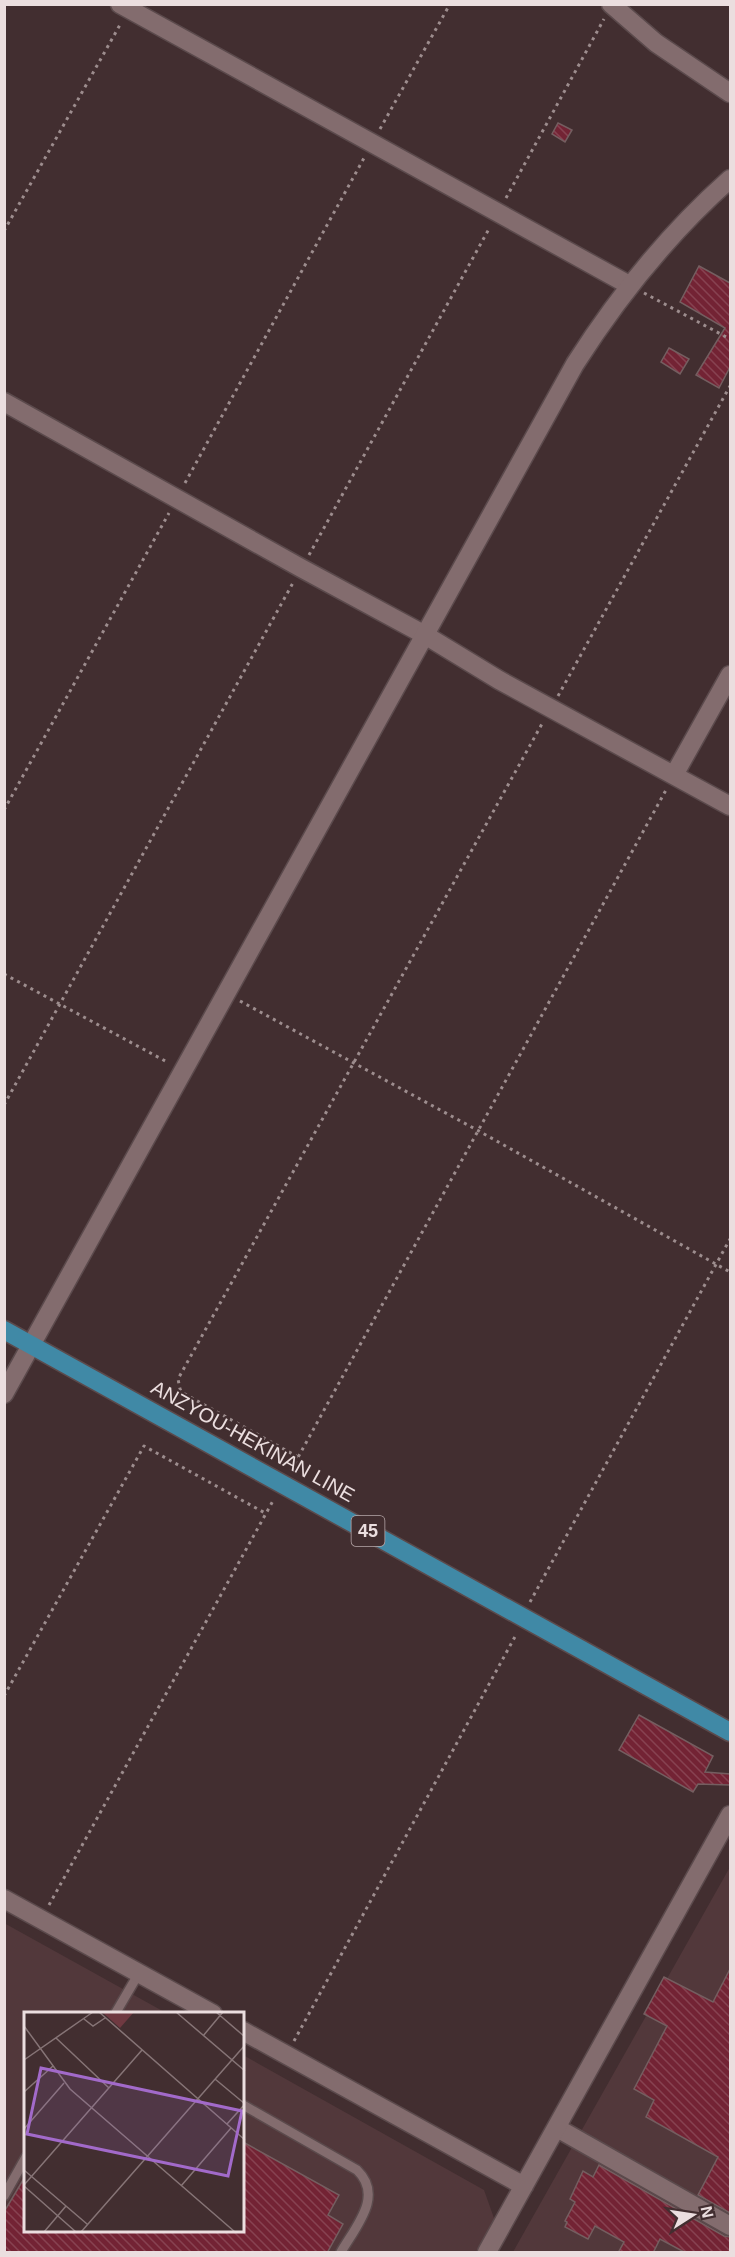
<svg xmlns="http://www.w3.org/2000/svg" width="735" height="2257" font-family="Arial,sans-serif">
	<defs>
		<pattern id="building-back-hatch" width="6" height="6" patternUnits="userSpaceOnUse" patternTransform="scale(1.5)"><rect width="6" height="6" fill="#732334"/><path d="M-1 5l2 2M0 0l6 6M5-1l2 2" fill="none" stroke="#874251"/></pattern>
	</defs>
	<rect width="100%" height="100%" fill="#422e30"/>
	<path fill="#52383b" d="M730 1867V2252H513Z
		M4 1923 168 2014H26V2232H243V2055L484 2190 495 2221 477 2252H5Z"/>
	<path fill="url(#building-back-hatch)" stroke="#745e60" stroke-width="1.5" d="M558 123 572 130 565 142 552 134Z
		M699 266 730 283V367L719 388 696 375 725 328 680 302Z
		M669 348 689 359 680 374 661 362Z
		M639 1715 713 1756 705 1772 730 1774V1785L698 1784 693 1792 619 1750Z
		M730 1969V2213L698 2195 718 2157 646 2117 654 2100 634 2089 667 2026 644 2014 664 1977 713 2002Z
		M243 2142 339 2195 328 2215 343 2224 327 2253H4V2212L26 2175V2232H243Z
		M599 2165 724 2236 730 2237V2253H686L660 2239 653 2253H618L624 2242 595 2226 588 2239 565 2227 567 2222 565 2221 575 2202 570 2199 583 2171 593 2177Z"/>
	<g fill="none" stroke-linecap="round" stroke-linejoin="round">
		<g stroke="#5b4a4c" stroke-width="12">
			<path id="service" d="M115 2014 139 1973
				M243 2105 357 2170C384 2196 356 2226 341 2252
				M4 2196 26 2157"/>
		</g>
		<g stroke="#5b4a4c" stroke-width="21">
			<path id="minor" d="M120 4 629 285
				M611 4 656 43 730 93
				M4 402 301 568 425 635
				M557 2128 730 2226"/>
		</g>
		<g stroke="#5b4a4c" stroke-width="21">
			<path id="tertiary" d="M425 635 499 680 730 806
				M674 775 730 675
				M4 1394 575 364C619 295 669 233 730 179
				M4 1899 213 2014
				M243 2031 524 2186
				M487 2252 730 1815"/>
		</g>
		<g stroke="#5b4a4c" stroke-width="21">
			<path id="primary" d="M4 1330 730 1732"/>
		</g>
		<path stroke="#9d8d8e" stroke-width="3" stroke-dasharray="3 4.5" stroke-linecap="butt" d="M380 129 450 4
			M506 198 604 19
			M4 231 121 23
			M644 293 730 339
			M185 483 364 158
			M309 555 490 227
			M558 696 730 386
			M4 810 169 513
			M4 974 169 1063
			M240 1001 477 1130 730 1272
			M4 1105 294 581
			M298 1457 183 1393 180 1389 178 1379 543 722
			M291 1470 666 790
			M530 1602 730 1239
			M4 1696 144 1446 265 1513
			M49 1905 274 1499
			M294 2041 517 1633"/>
		<use href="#service" stroke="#836c6e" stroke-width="9"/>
		<use href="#minor" stroke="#836c6e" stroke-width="18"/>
		<use href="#tertiary" stroke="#836c6e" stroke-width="18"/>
		<use href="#primary" stroke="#4089a6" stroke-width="18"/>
	</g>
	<g text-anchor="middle" stroke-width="4.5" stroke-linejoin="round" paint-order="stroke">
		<rect fill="#422e30" stroke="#b8a9aa" stroke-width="1.5" x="351.5" y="1516" width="33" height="30" rx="4.5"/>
		<g font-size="18" font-weight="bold" fill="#ebdedf">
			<text x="368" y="1537">45</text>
		</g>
		<g font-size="20" fill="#ebdedf" stroke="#422e30">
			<text transform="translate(253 1441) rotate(29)" y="7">ANZYOU-HEKINAN LINE</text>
		</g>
	</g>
	<g transform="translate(24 2012)">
		<rect width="220" height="220" fill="#422e30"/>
		<path d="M78 0H110L96 16Z" fill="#6f3941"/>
		<path fill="none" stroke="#867476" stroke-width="1.5" d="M75 0 221 128M152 0 221 59M192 0 221 25M60 7 69 14 81 6M0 14 46 77 211 220M179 24 199 0M32 26 85 76M0 48 69 0M191 67 221 92 203 112M0 80 29 54M0 117 40 71M0 158 63 212M0 173 118 38M0 174 52 220M157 174 207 116M20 220 42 194M57 220 221 33"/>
		<path fill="#a26aca" fill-opacity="0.15" stroke="#a26aca" stroke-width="3" d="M17 56 218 99 204 164 3 122Z"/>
		<rect width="220" height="220" fill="none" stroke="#ebdedf" stroke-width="3"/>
	</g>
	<rect width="735" height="2257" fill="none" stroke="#ebdedf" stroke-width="12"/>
	<g transform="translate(693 2215) rotate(78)" stroke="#422e30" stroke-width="4.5" paint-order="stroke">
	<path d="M0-4.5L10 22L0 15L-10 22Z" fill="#ebdedf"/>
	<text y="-9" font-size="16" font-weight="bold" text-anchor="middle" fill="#ebdedf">N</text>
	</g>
</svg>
